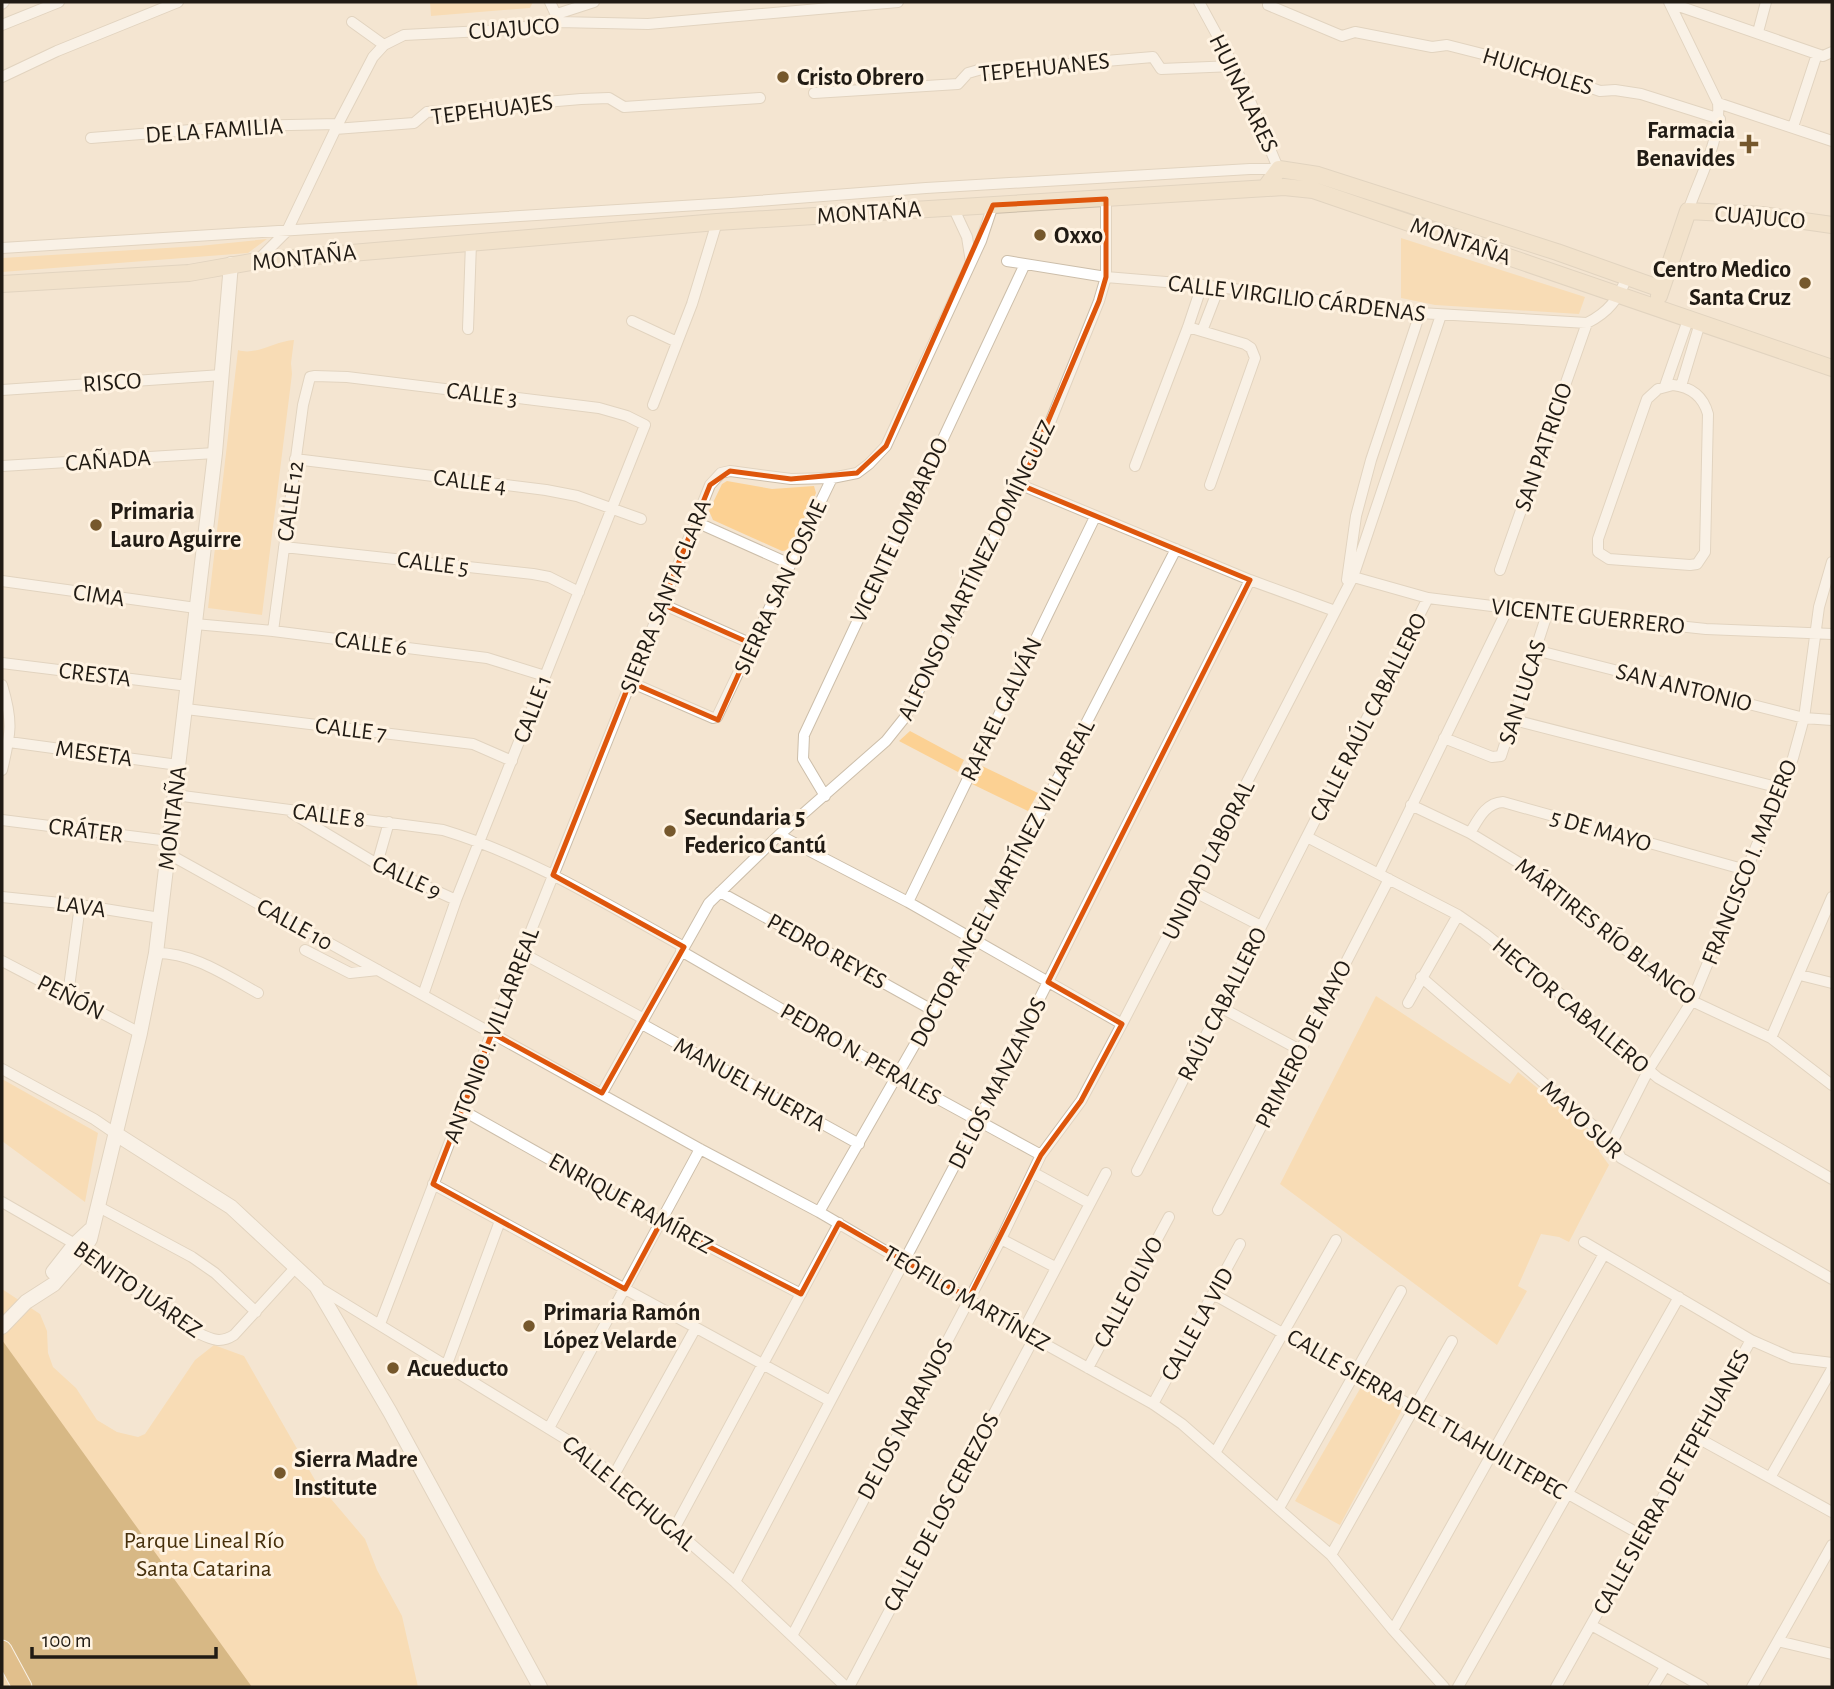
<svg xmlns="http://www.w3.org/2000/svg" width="1834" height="1689" font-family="'Alegreya Sans',sans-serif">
	<rect width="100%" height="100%" fill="#f4e5d1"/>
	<path fill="#fcd193" d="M430 2H533L530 8 431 16Z
		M1401 238 1585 297 1579 314 1435 305 1401 298Z
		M267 239 248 253 2 272V258L199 246Z
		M294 340 291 363 292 374 262 615 208 608 238 350C256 356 275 341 294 340Z
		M727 481 772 489 814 486 816 493 789 550 782 551 713 520 709 511 722 484Z
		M910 731 964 760 958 772 899 741Z
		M982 766 1038 793 1028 811 972 784Z
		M1376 996 1510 1084 1518 1072 1602 1141 1599 1151 1609 1165 1569 1242 1559 1237 1541 1234 1518 1286 1527 1291 1497 1345 1280 1184Z
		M2 1079 98 1133 85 1202 2 1141Z
		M2 1289 40 1314 47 1331 48 1353 53 1367 76 1388 97 1420 117 1432 138 1437 145 1434 195 1360 214 1345 244 1356 315 1480 365 1539 377 1570 402 1616 418 1687H2Z
		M1361 1387 1403 1408 1340 1525 1295 1501Z"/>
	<path fill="#b48029" d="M2 1340 252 1687H27L2 1641Z"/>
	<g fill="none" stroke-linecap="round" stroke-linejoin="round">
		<g stroke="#ccbeaa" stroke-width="12">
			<path id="minor" d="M550 2 558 19
				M1199 2 1241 79 1280 173
				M1669 2 1718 103C1721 140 1700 176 1688 211
				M1670 3 1817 54 1823 56 1832 52
				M2 4 4 2
				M1268 5 1342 36 1355 32 1432 47 1447 45 1522 64 1600 91 1615 90 1641 94 1720 119
				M557 14 594 2
				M352 22 384 45
				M2 25 59 2
				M1758 32 1766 2
				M2 77 57 51 178 2
				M814 93 958 84 968 73 982 69 1023 68 1153 57 1161 69 1234 66
				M1718 103 1832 141
				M1793 127 1817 54
				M335 129 414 123 427 112 581 99 609 98 624 107 760 98
				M91 138 241 126 338 124
				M953 207 967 237 971 262
				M2 248 731 203 926 188 1250 169H1279
				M257 261 287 231 338 124 373 57 384 45 404 35 503 30 558 22 648 24 898 2
				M1007 261 1106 277 1202 285 1420 313 1587 323C1609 312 1618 299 1627 277
				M632 321 677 342
				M1188 327 1245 344 1251 348 1255 358 1210 485
				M468 329 471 243
				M1202 331 1219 287
				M1673 385C1691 387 1703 396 1708 414L1705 552 1697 564 1690 565 1609 559 1598 552V539L1647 399 1658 389Z
				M1665 386 1688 320
				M1681 386 1700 323
				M2 390 222 375
				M653 405 692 304 717 222
				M295 459 546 490 577 496 641 519
				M2 466 215 453
				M1135 466 1188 327 1202 285
				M1021 485 1250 580 1335 611
				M696 522 790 564
				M284 547 533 574 549 577 579 592
				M1500 570 1587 323
				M1350 576 1428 598 1508 608 1706 629 1832 634
				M1347 580 1356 516 1371 460 1420 313
				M2 581 196 608
				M662 604 752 644
				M195 624 273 631 487 658 545 676
				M273 631 303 405 310 377 315 376 347 377 599 408 627 416 645 425 456 900 423 995
				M1535 650 1804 718 1832 720
				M2 663 188 686
				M630 682 713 718 717 717 832 478
				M2 685C13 721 11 733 2 770
				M186 709 473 744 512 761
				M1514 720 1780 788
				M1444 738 1492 757 1501 756 1548 611
				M9 742 178 765
				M175 795 443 830C529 856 606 904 684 947
				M825 796 803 759 804 735 1025 264
				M1411 805 1470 833 1521 864 1664 981 1692 1001 1771 1038 1832 1085
				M292 813 377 864 456 900
				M2 820 169 841
				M1470 833C1478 820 1485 803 1503 802L1746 870
				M779 835 908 902 1122 1024
				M1307 837 1458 915 1484 933 1564 997 1658 1078 1832 1179
				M167 853 700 1149 819 1212 1034 1338 1153 1404 1182 1424 1331 1555 1393 1630 1444 1687
				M377 864 389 822
				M1379 873 1508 608
				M1193 891 1261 926
				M720 892 934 1011
				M2 897 80 905 160 918
				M908 902 1095 517
				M305 950 350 973 378 970
				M681 951 911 1084 1041 1155
				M156 953C194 953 225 975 258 993
				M522 953 644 1019
				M2 961 140 1033
				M1800 975 1832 983
				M1421 977 1612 1142 1621 1158 1832 1279
				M68 995 80 905
				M1408 1003 1458 915
				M1220 1007 1300 1050
				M642 1024 859 1144
				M1771 1038 1832 897
				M2 1069 94 1119 116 1134
				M602 1093 709 903 779 835 886 741 906 716 1045 435 1099 301 1106 277V199
				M462 1110 661 1222 801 1294
				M1612 1142 1649 1069 1692 1001 1793 758 1804 718 1819 607 1832 562
				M1137 1171 1428 598
				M1034 1173 1089 1203
				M433 1184 830 1401
				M2 1202 75 1244 92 1261 198 1333C211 1339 220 1344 234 1335L295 1268
				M99 1207 192 1257 215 1273 256 1312
				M1218 1210 1389 879
				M819 1212 975 939 1176 549
				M1001 1239 1055 1267
				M1584 1242 1751 1340 1792 1358 1832 1363
				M316 1286 582 1449 735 1582 846 1687
				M1213 1294 1641 1535
				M380 1324 522 953 710 485 721 473 730 471 791 479 832 478 857 473 869 464 886 446 981 241 993 205
				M1023 1331 1106 1173
				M447 1364 500 1221
				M1088 1368 1169 1217
				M1153 1404 1240 1244
				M549 1428 700 1149
				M1696 1437 1832 1512
				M1215 1453 1336 1240
				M614 1475 695 1329
				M1771 1476 1832 1369
				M1279 1508 1401 1291
				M674 1529 839 1223
				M1331 1555 1452 1341
				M735 1582 978 1121 1250 580
				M1591 1625 1703 1687
				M1393 1630 1604 1254
				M792 1636 1001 1239 1041 1155 1081 1101 1122 1024 1353 577 1441 315
				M1778 1641 1832 1654
				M849 1687 1034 1338
				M1458 1687 1679 1297
				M1556 1687 1751 1340
				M1653 1687 1665 1667
				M1752 1687 1832 1545"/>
		</g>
		<g stroke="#ccbeaa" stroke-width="16">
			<path id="tertiary" d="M116 1134 231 1207 316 1286 390 1412 540 1687
				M53 1272 75 1244 90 1230
				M2 1327 26 1302 54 1284 82 1252 90 1239 140 1033 156 953 215 453 231 264"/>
		</g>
		<g stroke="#ccbeaa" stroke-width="18">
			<path id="secondary" d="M1265 188 1279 169 1318 175 1557 252 1661 289
				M2 284 189 273 257 261 717 222 1284 187 1313 190 1832 368
				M1659 296 1688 211 1762 215 1832 225"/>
		</g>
		<g stroke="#fff" stroke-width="21">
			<path id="motorway" d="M2 1650 22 1687"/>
		</g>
		<use href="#minor" stroke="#fff" stroke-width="10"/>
		<use href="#tertiary" stroke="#fff" stroke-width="14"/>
		<use href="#secondary" stroke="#efdec3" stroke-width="16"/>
		<use href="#motorway" stroke="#c99138" stroke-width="19"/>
	</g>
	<path d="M0 0H1834V1689H0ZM1106 199V277L1099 301 1021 485 1250 580 1048 982 1122 1024 1081 1101 1041 1155 969 1298 839 1223 801 1294 661 1222 625 1289 433 1184 492 1033 602 1093 684 947 553 875 630 682 718 720 752 644 662 604 710 485 730 471 791 479 857 473 886 446 993 205Z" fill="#f4e5d1" fill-opacity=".55" fill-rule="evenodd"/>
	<path fill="none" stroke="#de560c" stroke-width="5" stroke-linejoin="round" d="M1106 199V277L1099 301 1021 485 1250 580 1048 982 1122 1024 1081 1101 1041 1155 969 1298 839 1223 801 1294 661 1222 625 1289 433 1184 492 1033 602 1093 684 947 553 875 630 682 718 720 752 644 662 604 710 485 730 471 791 479 857 473 886 446 993 205Z"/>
	<g fill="#76582c" stroke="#fff3e2" stroke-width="2.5">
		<circle cx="783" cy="77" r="7"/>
		<path d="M1745.5 133.5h7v7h7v7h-7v7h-7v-7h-7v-7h7z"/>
		<circle cx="1040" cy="235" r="7"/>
		<circle cx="1805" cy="283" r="7"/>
		<circle cx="96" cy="525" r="7"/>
		<circle cx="670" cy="831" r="7"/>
		<circle cx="529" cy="1326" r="7"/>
		<circle cx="393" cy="1368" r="7"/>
		<circle cx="280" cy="1473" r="7"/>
	</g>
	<g text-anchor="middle" stroke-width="6" stroke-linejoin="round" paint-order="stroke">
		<g font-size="24" fill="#211b14" stroke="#fff3e2">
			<text transform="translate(514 28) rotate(-4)" y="8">CUAJUCO</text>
			<text transform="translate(1044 67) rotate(-6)" y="8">TEPEHUANES</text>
			<text transform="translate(1538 71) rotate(17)" y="8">HUICHOLES</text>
			<text transform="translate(1244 93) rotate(64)" y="8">HUINALARES</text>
			<text transform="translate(492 109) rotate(-7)" y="8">TEPEHUAJES</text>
			<text transform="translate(214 130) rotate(-4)" y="8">DE LA FAMILIA</text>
			<text transform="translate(869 212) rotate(-4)" y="8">MONTAÑA</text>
			<text transform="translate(1760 217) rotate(5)" y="8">CUAJUCO</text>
			<text transform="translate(1461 241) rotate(19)" y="8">MONTAÑA</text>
			<text transform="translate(304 257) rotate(-6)" y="8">MONTAÑA</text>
			<text transform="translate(1297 298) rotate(7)" y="8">CALLE VIRGILIO CÁRDENAS</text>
			<text transform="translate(112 382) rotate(-4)" y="8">RISCO</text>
			<text transform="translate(482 394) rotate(7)" y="8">CALLE 3</text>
			<text transform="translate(1543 447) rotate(-71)" y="8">SAN PATRICIO</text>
			<text transform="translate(108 460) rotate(-4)" y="8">CAÑADA</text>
			<text transform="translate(470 481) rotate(7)" y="8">CALLE 4</text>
			<text transform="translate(290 501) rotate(-82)" y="8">CALLE 12</text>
			<text transform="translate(899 530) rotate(-65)" y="8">VICENTE LOMBARDO</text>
			<text transform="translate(433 563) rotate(7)" y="8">CALLE 5</text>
			<text transform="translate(976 570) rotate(-64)" y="8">ALFONSO MARTÍNEZ DOMÍNGUEZ</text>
			<text transform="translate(780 587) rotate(-65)" y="8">SIERRA SAN COSME</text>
			<text transform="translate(99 595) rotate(8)" y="8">CIMA</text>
			<text transform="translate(665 596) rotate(-68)" y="8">SIERRA SANTA CLARA</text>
			<text transform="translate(1588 616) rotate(6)" y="8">VICENTE GUERRERO</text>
			<text transform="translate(371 643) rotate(7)" y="8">CALLE 6</text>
			<text transform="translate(95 674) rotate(7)" y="8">CRESTA</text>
			<text transform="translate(1684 687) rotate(14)" y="8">SAN ANTONIO</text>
			<text transform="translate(1522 692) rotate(-72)" y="8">SAN LUCAS</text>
			<text transform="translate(532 709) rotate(-69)" y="8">CALLE 1</text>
			<text transform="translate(1001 709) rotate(-64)" y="8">RAFAEL GALVÁN</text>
			<text transform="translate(1368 717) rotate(-63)" y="8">CALLE RAÚL CABALLERO</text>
			<text transform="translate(351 729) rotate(7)" y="8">CALLE 7</text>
			<text transform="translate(94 753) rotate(8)" y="8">MESETA</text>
			<text transform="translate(329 815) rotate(7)" y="8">CALLE 8</text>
			<text transform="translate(172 818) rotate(-83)" y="8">MONTAÑA</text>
			<text transform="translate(86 830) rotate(7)" y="8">CRÁTER</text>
			<text transform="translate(1601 830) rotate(16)" y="8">5 DE MAYO</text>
			<text transform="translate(1208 860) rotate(-63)" y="8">UNIDAD LABORAL</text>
			<text transform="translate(1749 862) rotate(-68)" y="8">FRANCISCO I. MADERO</text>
			<text transform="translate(407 877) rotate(25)" y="8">CALLE 9</text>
			<text transform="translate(1002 883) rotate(-62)" y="8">DOCTOR ANGEL MARTÍNEZ VILLAREAL</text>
			<text transform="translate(81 906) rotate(8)" y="8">LAVA</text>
			<text transform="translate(295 924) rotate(29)" y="8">CALLE 10</text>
			<text transform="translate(1606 931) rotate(38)" y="8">MÁRTIRES RÍO BLANCO</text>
			<text transform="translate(827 951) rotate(29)" y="8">PEDRO REYES</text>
			<text transform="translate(71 997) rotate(27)" y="8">PEÑÓN</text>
			<text transform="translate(1222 1004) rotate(-63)" y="8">RAÚL CABALLERO</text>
			<text transform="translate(1571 1005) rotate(40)" y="8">HECTOR CABALLERO</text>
			<text transform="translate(491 1035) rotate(-69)" y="8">ANTONIO I. VILLARREAL</text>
			<text transform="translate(1303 1044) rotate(-63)" y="8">PRIMERO DE MAYO</text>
			<text transform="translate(861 1054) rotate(30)" y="8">PEDRO N. PERALES</text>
			<text transform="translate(997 1083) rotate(-63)" y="8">DE LOS MANZANOS</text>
			<text transform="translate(750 1084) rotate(29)" y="8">MANUEL HUERTA</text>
			<text transform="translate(1582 1119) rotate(43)" y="8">MAYO SUR</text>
			<text transform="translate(631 1203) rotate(29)" y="8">ENRIQUE RAMÍREZ</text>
			<text transform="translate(138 1289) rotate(35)" y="8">BENITO JUÁREZ</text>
			<text transform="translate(1128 1292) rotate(-62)" y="8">CALLE OLIVO</text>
			<text transform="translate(967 1298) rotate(30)" y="8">TEÓFILO MARTÍNEZ</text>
			<text transform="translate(1197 1324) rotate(-61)" y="8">CALLE LA VID</text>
			<text transform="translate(1427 1414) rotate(30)" y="8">CALLE SIERRA DEL TLAHUILTEPEC</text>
			<text transform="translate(905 1419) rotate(-62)" y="8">DE LOS NARANJOS</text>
			<text transform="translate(1671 1482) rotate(-61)" y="8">CALLE SIERRA DE TEPEHUANES</text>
			<text transform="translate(629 1493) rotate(40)" y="8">CALLE LECHUGAL</text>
			<text transform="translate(941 1512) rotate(-62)" y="8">CALLE DE LOS CEREZOS</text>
		</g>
		<g font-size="24" font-weight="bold" fill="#211b14" stroke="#fff3e2" text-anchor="start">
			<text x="797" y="85">Cristo Obrero</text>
			<text x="1735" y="138" text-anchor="end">Farmacia<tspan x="1735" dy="28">Benavides</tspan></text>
			<text x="1054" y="243">Oxxo</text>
			<text x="1791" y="277" text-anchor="end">Centro Medico<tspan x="1791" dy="28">Santa Cruz</tspan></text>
			<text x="110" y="519">Primaria<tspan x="110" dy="28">Lauro Aguirre</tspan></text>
			<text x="684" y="825">Secundaria 5<tspan x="684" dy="28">Federico Cantú</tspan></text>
			<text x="543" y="1320">Primaria Ramón<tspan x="543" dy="28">López Velarde</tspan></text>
			<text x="407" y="1376">Acueducto</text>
			<text x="294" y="1467">Sierra Madre<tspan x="294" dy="28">Institute</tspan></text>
		</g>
		<g font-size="24" fill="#462f0b" stroke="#fff3e2">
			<text x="204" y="1548">Parque Lineal Río<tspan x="204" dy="28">Santa Catarina</tspan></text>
		</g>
	</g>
	<rect width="1834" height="1689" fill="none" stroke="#211b14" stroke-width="7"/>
	<path d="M32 1647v10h184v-10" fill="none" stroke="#211b14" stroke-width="3.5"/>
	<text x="42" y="1647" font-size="21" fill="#211b14" stroke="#fff3e2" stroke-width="5" paint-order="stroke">100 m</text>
</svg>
